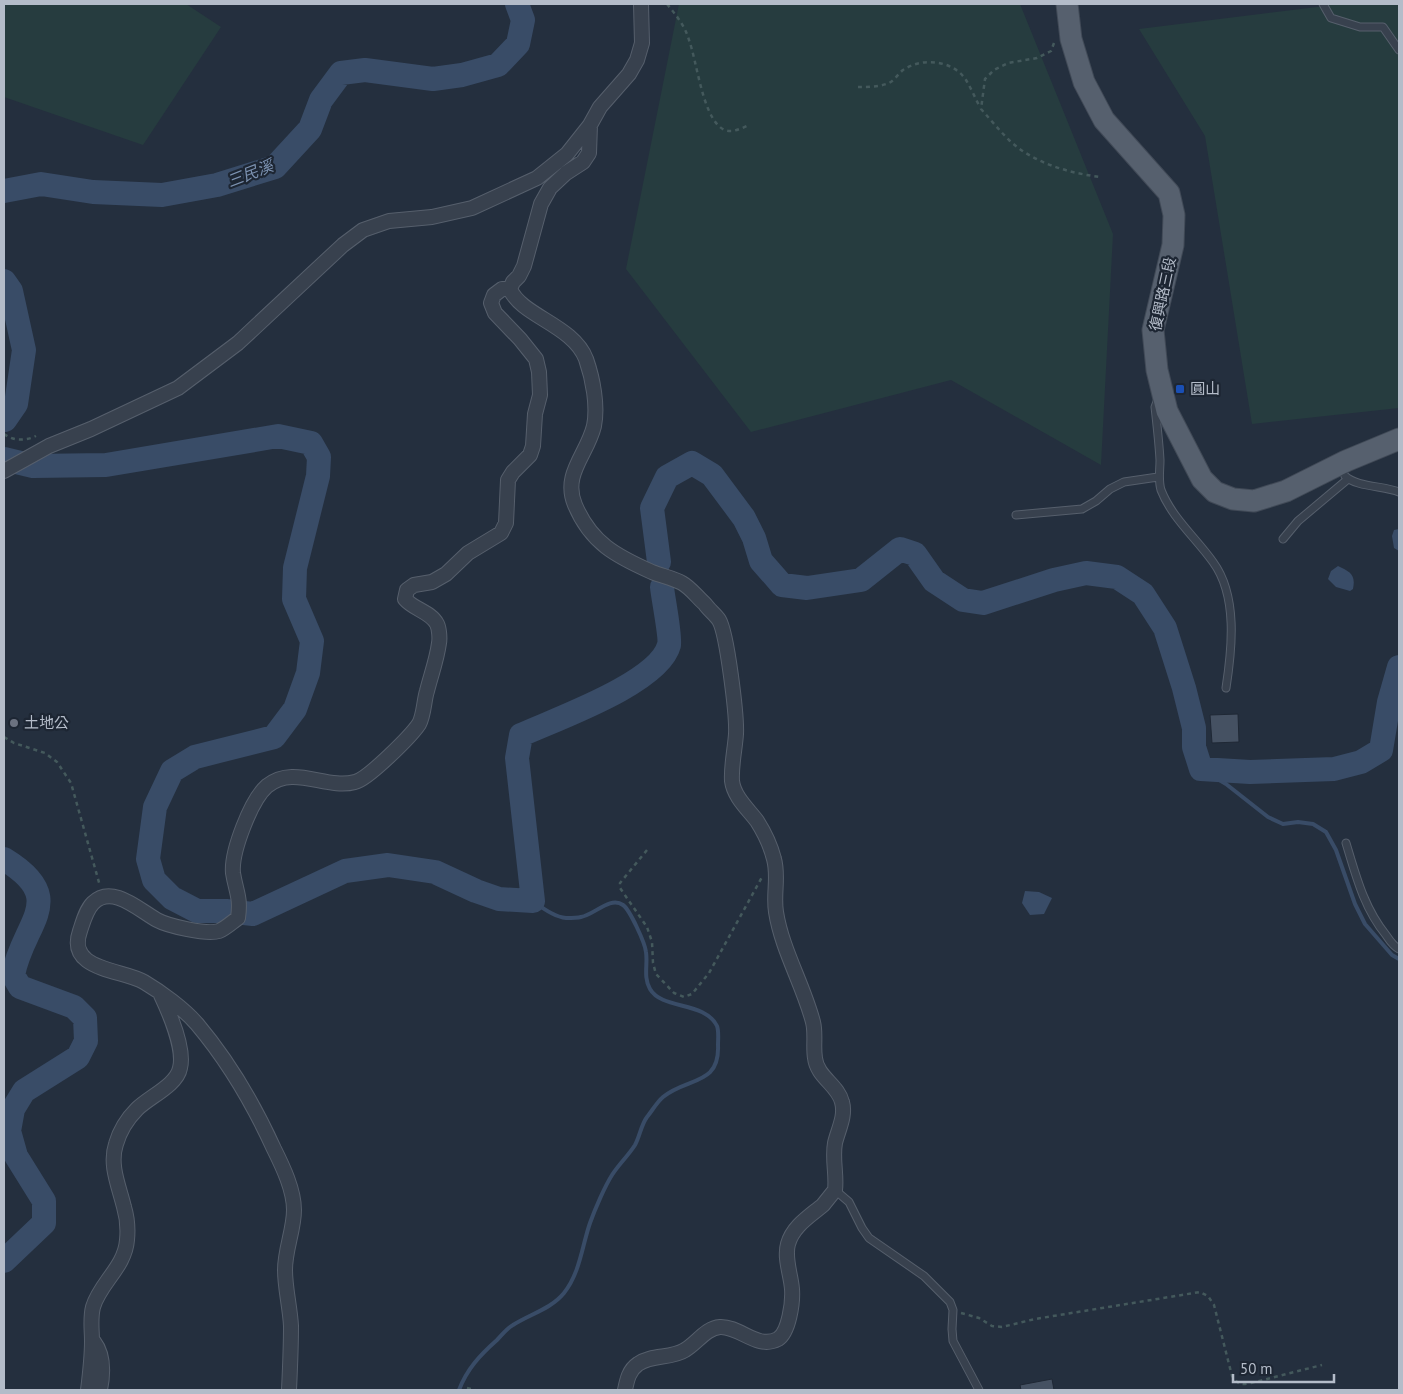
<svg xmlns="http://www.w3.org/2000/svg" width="1403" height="1394" font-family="'PT Sans','Noto Sans TC',sans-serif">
	<rect width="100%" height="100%" fill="#242f3e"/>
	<path fill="#263c3f" d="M4 4H186L221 27 143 145 4 97Z
		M679 4H1020L1113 234 1101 465 951 380 751 432 626 269Z
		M1326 4H1399V408L1252 424 1205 136 1139 29 1325 6Z"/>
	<path fill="#394c67" d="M1399 529V551L1394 548 1392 536 1394 530Z
		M1338 566C1350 572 1356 574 1353 589L1350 591 1336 587 1328 579 1331 571Z
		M1025 891 1039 892 1052 898 1044 914 1030 915 1022 903Z"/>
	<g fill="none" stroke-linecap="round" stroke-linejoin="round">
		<path stroke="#394c67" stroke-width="4" d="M1201 769 1226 784 1268 817 1283 824 1298 822 1313 824 1326 832 1336 850 1355 904 1365 924 1392 955 1399 959
			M459 1390C467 1369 480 1355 497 1340 502 1335 507 1328 513 1325 530 1314 551 1309 564 1293 580 1273 582 1246 590 1223 595 1209 605 1186 612 1175 619 1164 628 1156 635 1145 640 1136 641 1125 647 1117 652 1111 657 1102 663 1097 687 1077 720 1086 718 1045 718 1040 719 1031 717 1026 705 1001 662 1010 650 989 643 977 648 964 646 952 645 943 630 910 623 905 610 896 594 915 581 917 577 918 570 918 566 918 555 917 542 908 533 901"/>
		<path stroke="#394c67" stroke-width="24" d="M4 191 41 184 93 192 162 195 217 185 275 167 310 129 321 100 341 73 365 70 433 79 462 75 498 65 518 44 523 20 517 4
			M4 281 11 291 24 350 16 404 5 420
			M4 459 33 466 106 465 278 436 311 443 319 457 318 476 295 568 294 599 312 641 308 673 295 709 274 737 195 757 172 771 155 807 148 859 154 880 172 898 197 911H226L253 914 345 871 388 865 435 872 476 891 499 899 533 901 517 758 521 735C556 719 659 683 669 645 671 637 663 598 662 587
			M659 562 652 508 667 477 692 463 712 475 744 518 754 538 761 561 782 585 807 588 861 580 900 549 915 554 934 581 963 600 983 603 1054 580 1086 573 1117 577 1143 594 1165 628 1184 688 1194 728V747L1201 769 1250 772 1334 769 1361 762 1381 750 1389 702 1399 667
			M4 859C70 899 23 922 13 975L20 987 74 1007 85 1018 86 1041 78 1057 24 1091 13 1109 9 1131 16 1156 44 1201V1223L4 1261"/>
	</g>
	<path fill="#455162" stroke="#1f2835" d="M1238 714 1239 742 1212 743 1210 715Z
		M1052 1379 1054 1390H1021L1020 1385Z"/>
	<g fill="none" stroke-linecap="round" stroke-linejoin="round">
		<g stroke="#565f6c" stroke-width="9">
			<path id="service" d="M1323 4 1331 18 1360 27H1383L1399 50
				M1158 399 1155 407C1157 425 1159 442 1160 460 1160 471 1158 480 1161 490 1172 518 1196 538 1213 562 1238 596 1232 649 1226 688
				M1345 476C1356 487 1385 486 1399 492
				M1016 515 1082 509 1096 501 1110 489 1124 482 1158 477
				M1283 539 1298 521 1348 479
				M1346 843C1356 876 1364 908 1386 935 1390 941 1393 946 1399 949
				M835 1190 849 1202 862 1228 869 1238 924 1276 950 1302 953 1310 952 1329 953 1341 979 1390"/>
		</g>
		<g stroke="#565f6c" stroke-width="16">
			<path id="minor" d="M4 471 49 446 91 429 178 388 238 343 343 245 363 230 389 221 432 217 472 208 537 178 567 154 590 125
				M94 1342C104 1355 103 1375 100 1390
				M88 1390C90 1374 92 1358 92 1341 92 1330 90 1319 93 1307 100 1283 125 1267 127 1240 128 1230 127 1217 124 1207 119 1186 109 1165 116 1144 120 1130 127 1119 137 1109 149 1097 177 1085 180 1068 185 1049 169 1012 161 995
				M289 1390C290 1369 291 1347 291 1326 290 1307 285 1288 285 1270 285 1249 294 1230 294 1210 294 1190 283 1167 274 1149 254 1105 229 1062 197 1024 184 1009 161 992 144 982 122 969 66 971 80 931 83 922 86 910 93 903 112 884 139 910 157 920 168 926 207 935 219 931 226 928 232 922 238 918 241 897 236 892 233 873 231 852 251 800 267 786 294 764 326 790 355 782 368 779 411 736 419 724 424 715 424 700 427 691 431 675 437 659 439 643 440 638 439 628 437 624 431 612 413 609 405 599L407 590 414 585 432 582 446 574 468 553 501 533 506 523 508 480 513 472 530 455 533 446 535 414 540 395 539 372 536 359 520 339 495 313 491 303 494 295 502 289H510
				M625 1390C627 1380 629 1370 638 1364 652 1354 671 1359 685 1350 697 1343 706 1328 720 1327 740 1326 757 1350 778 1339 789 1332 793 1302 792 1289 791 1275 784 1258 788 1244 793 1226 810 1216 823 1205 827 1200 831 1195 835 1190 837 1175 832 1159 835 1143 838 1130 846 1116 842 1102 838 1085 817 1077 815 1058 813 1046 816 1034 813 1022 803 984 782 950 776 912 773 894 779 877 774 859 771 847 764 832 757 821 748 809 734 797 732 781 731 766 735 749 736 734 737 716 727 633 719 620 715 614 709 610 705 604 697 597 691 588 682 583 673 578 662 576 652 572 616 556 591 543 575 505 562 474 587 455 594 426 598 406 593 379 586 359 573 325 521 316 510 289L513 282 519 276 524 266 541 204 550 188 566 173 583 162 589 153 590 125 600 107 629 74 637 60 642 43 641 4"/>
		</g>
		<g stroke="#414a57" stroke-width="23">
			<path id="primary" d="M1067 4 1071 39 1084 82 1104 120 1169 193 1174 215 1173 245 1153 330 1157 370 1167 411 1202 479 1215 492 1233 499 1254 501 1286 491 1346 461 1399 439"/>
		</g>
		<path stroke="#44595c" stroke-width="2.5" stroke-dasharray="4 4" stroke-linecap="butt" d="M667 4C676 15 685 26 689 40 697 62 702 112 720 127 729 135 740 129 749 125
			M1054 43 1051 51 1037 58 1008 63 994 70 985 79 981 109C990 119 999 130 1009 140 1033 163 1069 173 1100 177
			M858 87C868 87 879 87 889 83 895 80 898 74 903 70 922 57 953 60 966 80 971 88 975 98 980 107
			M4 434C13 441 26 441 36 436
			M4 737 14 743 45 753 57 762 71 783 100 886
			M647 850 620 883V888L647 927 652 942 653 963 656 974 674 993 684 997 692 994 709 973 762 877
			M961 1313 979 1318 992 1326 1002 1327 1035 1319 1200 1292 1208 1296 1214 1305 1232 1376C1238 1385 1242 1385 1251 1383L1322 1365
			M467 1388 475 1390"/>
		<use href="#service" stroke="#38414e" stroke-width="7"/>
		<use href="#minor" stroke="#38414e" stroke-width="14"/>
		<use href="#primary" stroke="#56606e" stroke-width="21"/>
	</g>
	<rect fill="#1a4fb4" stroke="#1d2633" stroke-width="2" x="1175" y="384" width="10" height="10" rx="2.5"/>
	<circle fill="#6b7280" stroke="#1d2633" stroke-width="2" cx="14" cy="723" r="5"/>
	<g text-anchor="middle" stroke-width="4.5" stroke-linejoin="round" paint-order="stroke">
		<g font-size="15" fill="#b4bcc9" stroke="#1d2633">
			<text transform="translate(1163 294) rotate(-78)" y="5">復興路三段</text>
		</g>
		<g font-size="15" fill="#b4bcc9" stroke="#1d2633" text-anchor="start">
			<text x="1190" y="394">圓山</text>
			<text x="24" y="728">土地公</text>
		</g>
		<g font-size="16" font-style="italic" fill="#7c92b1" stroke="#1d2633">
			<text transform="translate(250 173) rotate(-21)" y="6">三民溪</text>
		</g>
	</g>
	<rect width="1403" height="1394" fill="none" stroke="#b4bcc9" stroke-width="10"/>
	<path d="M1233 1374v8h101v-8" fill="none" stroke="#b4bcc9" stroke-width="2.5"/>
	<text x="1240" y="1374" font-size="15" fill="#b4bcc9" stroke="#1d2633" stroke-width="4" paint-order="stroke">50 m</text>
</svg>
